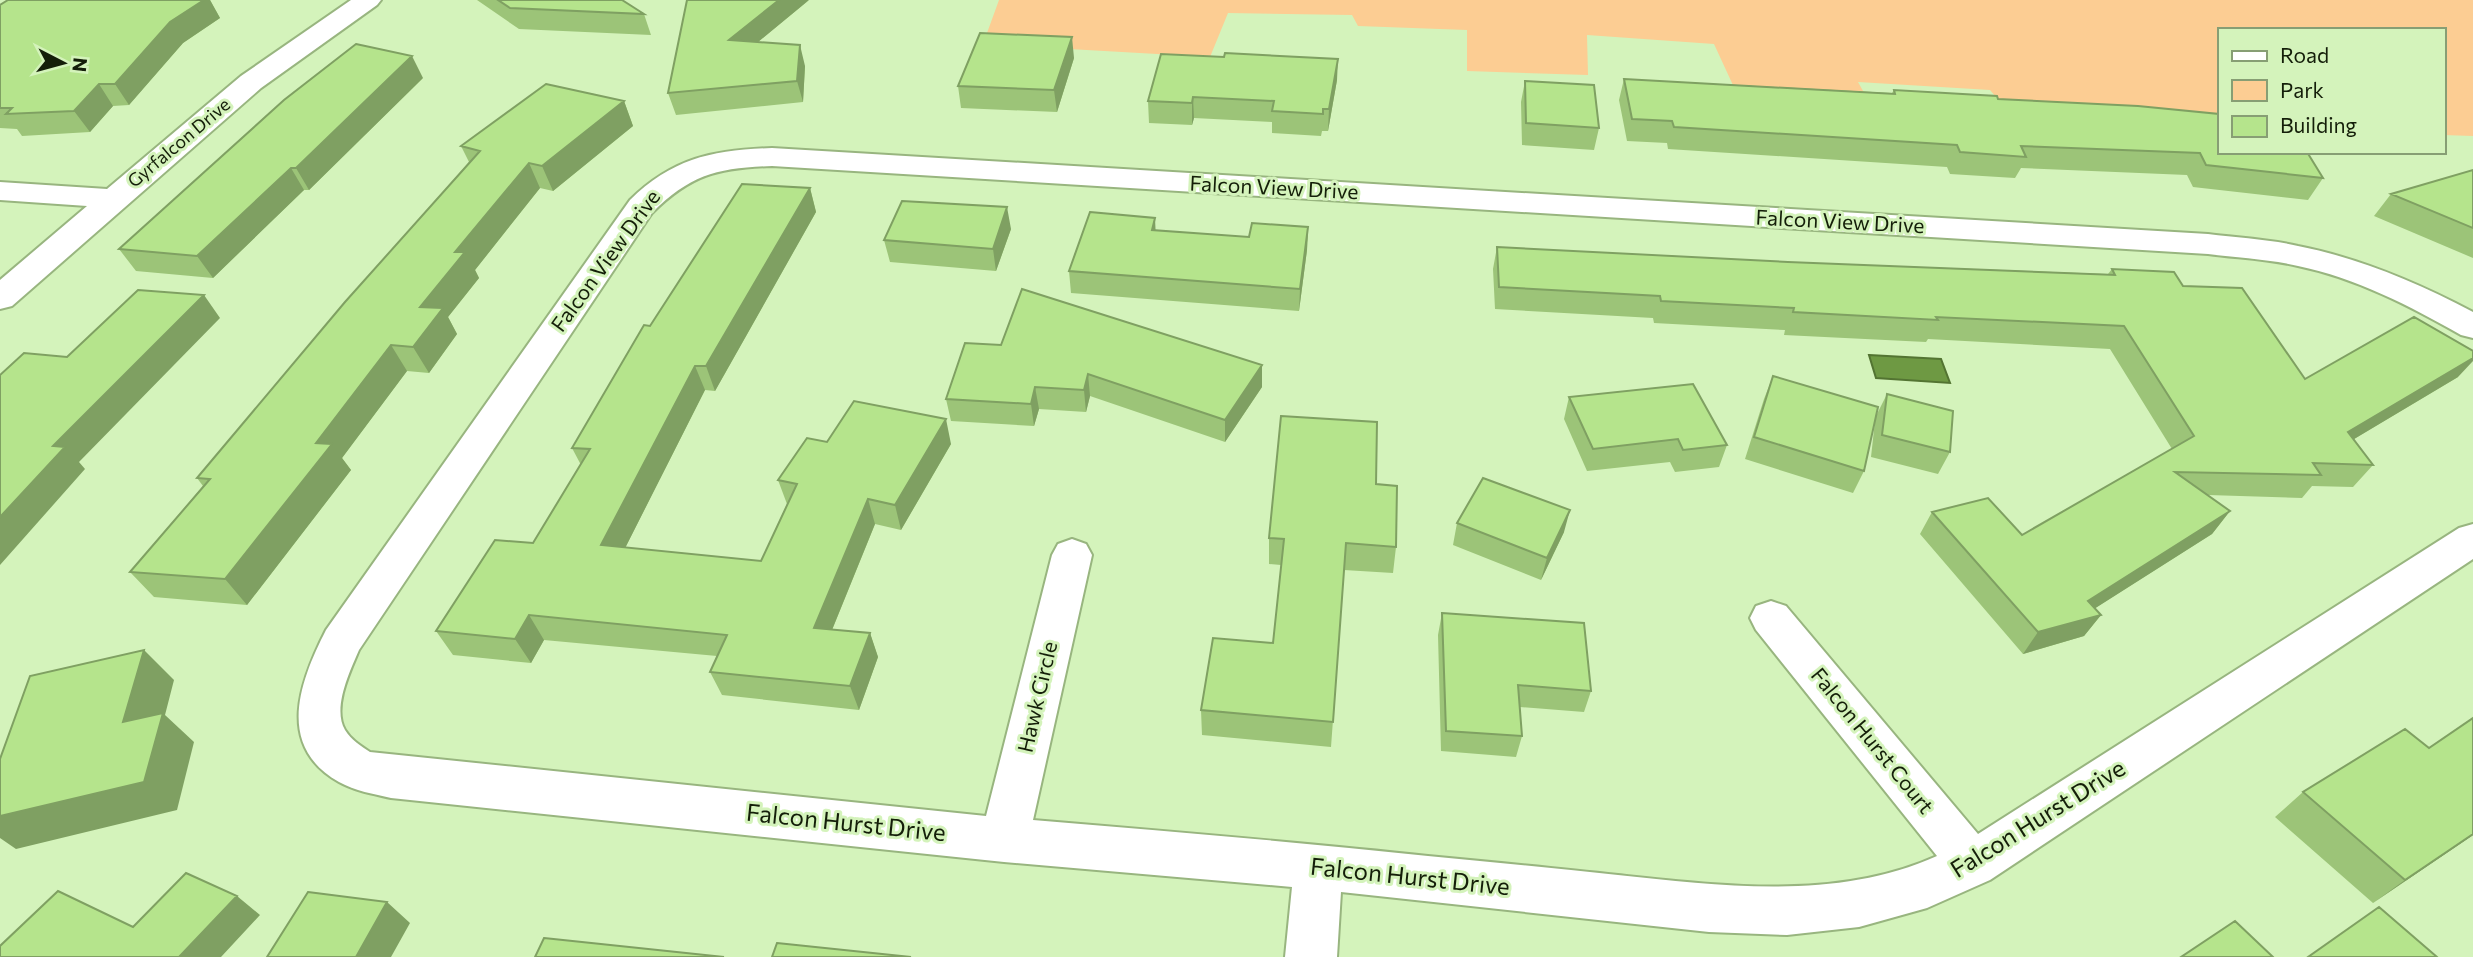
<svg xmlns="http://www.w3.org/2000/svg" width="2473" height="957" font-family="Commissioner,sans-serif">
	<rect width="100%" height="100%" fill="#d4f3bb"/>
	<path fill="#fccd93" d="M999 0H2473V136L2443 135V30H2219V125L2008 111 1990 90 1858 82 1872 107 1738 96 1714 44 1587 35 1588 75 1467 71V30L1358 26 1352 15 1228 13 1210 57 983 44Z"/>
	<path fill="#6e9943" stroke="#537432" stroke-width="2" d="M1869 355 1941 359 1950 383 1876 378Z"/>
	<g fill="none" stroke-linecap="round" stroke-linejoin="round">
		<g stroke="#98b57f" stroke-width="4">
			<path id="minor" d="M351 0H381L377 5 261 88 12 306 0 309V280L87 206 0 200V182L107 189 241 76Z
				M772 148 2208 234C2238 238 2269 239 2298 246 2360 258 2418 283 2473 312V338L2461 335C2410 306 2356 278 2298 266 2269 259 2238 258 2208 254L772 166C718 168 691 174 652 213L359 650C350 671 332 708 345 730 351 740 361 746 370 752L986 816 1052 555 1058 544 1072 539 1086 544 1092 555 1033 820C1165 831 1297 842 1428 856 1492 862 1555 868 1618 875 1723 886 1837 901 1937 856L1756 630 1750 618 1756 606 1771 601 1786 606 1978 834 2459 528 2473 524V559L1990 880 1927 908 1859 927 1787 935 1709 932 1341 892 1337 957H1285L1292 887 1004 862 391 798C374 794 355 791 339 782 275 746 300 681 326 630L630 200C673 158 713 150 772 148Z"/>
		</g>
		<use href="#minor" fill="#fff" fill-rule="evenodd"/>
	</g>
	<path fill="#9cc478" d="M8 0H210L220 18 183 43 129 105 113 106 90 132 22 136 17 129 0 128V5Z
		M477 0H622L644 14 651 35 519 29Z
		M809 0 758 42 805 66 803 102 676 115 668 93Z
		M1074 58 1057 112 961 108 958 86Z
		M423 78 309 190H304L213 278 136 271 119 249Z
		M1624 79 1892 93 1894 90 1998 99 2323 178 2308 200 2193 187 2187 175 2021 168 2015 178 1950 174 1947 167 1668 149 1667 143 1627 141 1619 100Z
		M1337 80 1328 131H1322L1321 136 1272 133V122L1194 118 1192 125 1149 123 1148 101Z
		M1525 81 1599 128 1594 150 1522 145 1521 102Z
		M624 101 633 126 553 191 540 188 475 270 479 278 448 317 457 334 429 373 407 371 342 458 351 470 247 605 154 597 130 572 203 486 197 478 469 162 461 146Z
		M2473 170V258L2374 216 2391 194Z
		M810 188 816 212 715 391 705 390 625 548 761 561 787 504 778 480 827 442 951 444 901 530 875 524 832 630 870 633 878 657 859 710 722 695 710 672 717 656 544 640 531 663 453 655 436 631 533 543 581 465 572 448 650 326Z
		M1308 227 1307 250 1299 311 1071 293 1069 271 1156 230 1249 237Z
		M1011 229 996 271 890 262 884 240Z
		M1497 247 1788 262 2108 274 2112 269 2183 286 2305 379 2458 377 2354 439 2373 465 2353 487 2312 486 2302 498 2208 495 2230 511 2212 534 2095 608 2101 615 2084 636 2023 654 1920 534 1932 512 2022 535 2172 449 2110 349 1928 339 1926 342 1784 335 1785 330 1654 323 1653 318 1495 309 1493 269Z
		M965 343 1262 387 1225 442 1090 396 1086 412 1039 409 1034 426 951 421 946 399Z
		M1773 376 1877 414 1887 394 1950 452 1938 474 1871 457 1875 421 1864 471 1853 493 1745 459 1764 399Z
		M1569 397 1727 445 1719 467 1675 472 1670 462 1587 471 1564 419Z
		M1376 484 1396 547 1393 573 1344 570 1331 747 1202 735 1201 710 1273 643 1281 565 1269 564V538Z
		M1457 523 1564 532 1541 580 1453 545Z
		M1442 613 1591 691 1584 712 1520 707 1522 736 1516 757 1441 751 1438 635Z
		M2429 748 2473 835 2373 903 2275 817 2303 792Z"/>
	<path fill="#7fa062" d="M204 0H210L220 18 183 43 129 105 115 84 170 22Z
		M779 0H809L735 61 729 40Z
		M1072 37 1074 58 1057 112 1054 90Z
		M800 45 805 66 803 102 797 81Z
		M412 56 423 78 309 190 296 168Z
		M1338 59 1337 80 1328 131 1329 109Z
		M99 84 113 106 90 132 74 111Z
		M1193 97 1194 118 1192 125V103Z
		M624 101 633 126 553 191 542 166Z
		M529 163 540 188 475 270 479 278 448 317 457 334 429 373 413 347 420 307 455 252Z
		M291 168 304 190 213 278 197 256Z
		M810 188 816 212 715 391 706 366Z
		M1007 207 1011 229 996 271 993 249Z
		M1155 218 1156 240 1152 230Z
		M1308 227 1307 250 1299 311 1300 289Z
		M204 295 220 318 79 462 85 469 0 565V517L53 446Z
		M391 345 407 371 342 458 351 470 247 605 225 579 316 443Z
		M2473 358V361L2458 377 2329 454 2348 432Z
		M1262 365V387L1225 442V420Z
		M695 366 705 390 614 570 601 545Z
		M1088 374 1090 396 1086 412 1084 390Z
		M1035 387 1039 409 1034 426 1031 404Z
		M946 419 951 444 901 530 895 505Z
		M868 499 875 524 823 652 814 628Z
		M1570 510 1564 532 1541 580 1547 558Z
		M2230 511 2212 534 2072 623 2088 601Z
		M529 615 544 640 531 663 515 639Z
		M2101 615 2084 636 2023 654 2038 632Z
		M870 633 878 657 859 710 850 686Z
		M144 650 174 680 165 715 194 742 177 810 16 849 0 838V816L123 722Z
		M2473 834V835L2373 903 2405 880Z
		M237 896 260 915 221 957H179Z
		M387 902 410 923 391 957H356Z"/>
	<path fill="#b5e48c" stroke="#7fa062" stroke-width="2" d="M8 0H204L170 22 115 84H99L74 111 6 114 12 108H0V5Z
		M498 0H622L644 14 510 8Z
		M687 0H779L729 40 800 45 797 81 668 93Z
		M980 33 1072 37 1054 90 958 86Z
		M356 44 412 56 296 168H291L197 256 119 249 284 100Z
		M1225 53 1338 59 1329 109H1323V114L1272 111 1274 101 1193 97 1192 103 1148 101 1161 54 1224 57Z
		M1624 79 1895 94 1894 90 1997 96 1998 99 2138 106 2219 114V152H2307L2323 178 2206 165 2200 153 2021 146 2026 157 1960 152 1957 145 1674 127 1672 121 1632 119Z
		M1525 81 1594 85 1599 128 1526 123Z
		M546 84 624 101 542 166 529 163 455 252H465L420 307 443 308 413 347 391 345 316 443 332 444 225 579 130 572 210 479 197 478 345 302 480 151 461 146Z
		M2473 170V228L2391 194Z
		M742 184 810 188 706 366H695L601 545 761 561 797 484 778 480 807 438 827 442 854 401 946 419 895 505 868 499 814 628 870 633 850 686 710 672 727 635 529 615 515 639 436 631 495 540 533 543 590 449 572 448 644 325 650 326Z
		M902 201 1007 207 993 249 884 240Z
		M1090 212 1155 218 1152 230 1249 237 1252 223 1308 227 1300 289 1069 271Z
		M1497 247 1788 262 2115 275 2112 269 2174 272 2183 286 2242 288 2305 379 2414 317 2473 351V358L2348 432 2373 465 2313 463 2321 475 2175 472 2230 511 2088 601 2101 615 2038 632 1932 512 1988 498 2022 535 2194 436 2124 326 1936 317 1938 320 1793 312 1794 308 1661 301 1660 296 1499 287Z
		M1022 289 1262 365 1225 420 1088 374 1084 390 1035 387 1031 404 946 399 965 343 1001 345Z
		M138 290 204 295 53 446 65 447 0 517V375L24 353 67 357Z
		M1773 376 1878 407 1864 471 1754 437Z
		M1693 384 1727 445 1683 450 1678 439 1593 449 1569 397Z
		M1887 394 1953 411 1950 452 1882 435Z
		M1281 416 1377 422 1376 484 1397 486 1396 547 1346 543 1333 722 1201 710 1213 638 1273 643 1284 539 1269 538Z
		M1483 478 1570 510 1547 558 1457 523Z
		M1442 613 1584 623 1591 691 1518 685 1522 736 1446 731Z
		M144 650 123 722 163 713 144 782 0 816V759L30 676Z
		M2473 718V834L2405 880 2303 792 2405 729 2429 748Z
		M186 873 237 896 179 957H0V946L58 891 133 927Z
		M308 892 387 902 356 957H267Z
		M2379 907 2437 957H2308Z
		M2235 921 2273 957H2181Z
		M544 938 724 957H535Z
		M777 943 911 957H772Z"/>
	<g text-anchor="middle" stroke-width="6" stroke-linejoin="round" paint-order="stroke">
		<g font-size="18" fill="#141e09" stroke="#d4f3bb">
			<text transform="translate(179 143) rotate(-40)" y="6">Gyrfalcon Drive</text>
		</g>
		<g font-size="21" fill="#141e09" stroke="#d4f3bb">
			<text transform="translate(1274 188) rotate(3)" y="7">Falcon View Drive</text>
			<text transform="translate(1840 222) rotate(3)" y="7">Falcon View Drive</text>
			<text transform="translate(606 261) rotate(-54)" y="7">Falcon View Drive</text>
			<text transform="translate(1038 697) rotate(-77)" y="7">Hawk Circle</text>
			<text transform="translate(1872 741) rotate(51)" y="7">Falcon Hurst Court</text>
		</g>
		<g font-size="24" fill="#141e09" stroke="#d4f3bb">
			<text transform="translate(2038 819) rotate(-32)" y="8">Falcon Hurst Drive</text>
			<text transform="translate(846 823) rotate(6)" y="8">Falcon Hurst Drive</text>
			<text transform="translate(1410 877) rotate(6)" y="8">Falcon Hurst Drive</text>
		</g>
	</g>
	<rect x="2218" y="28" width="228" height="126" fill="#d4f3bb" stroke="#879e74" stroke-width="2"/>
	<rect x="2232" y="51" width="35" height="10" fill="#ffffff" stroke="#879e74" stroke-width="2"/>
	<text x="2280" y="63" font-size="21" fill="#141e09">Road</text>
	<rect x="2232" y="80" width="35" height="21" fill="#fccd93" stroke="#879e74" stroke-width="2"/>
	<text x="2280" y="98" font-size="21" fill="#141e09">Park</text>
	<rect x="2232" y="116" width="35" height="21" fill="#b5e48c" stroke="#879e74" stroke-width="2"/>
	<text x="2280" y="133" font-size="21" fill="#141e09">Building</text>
	<g transform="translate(63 63) rotate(96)" stroke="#d4f3bb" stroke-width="5" paint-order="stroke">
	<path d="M0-5L12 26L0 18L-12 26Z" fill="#141e09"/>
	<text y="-10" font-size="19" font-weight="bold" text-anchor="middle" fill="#141e09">N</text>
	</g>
</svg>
